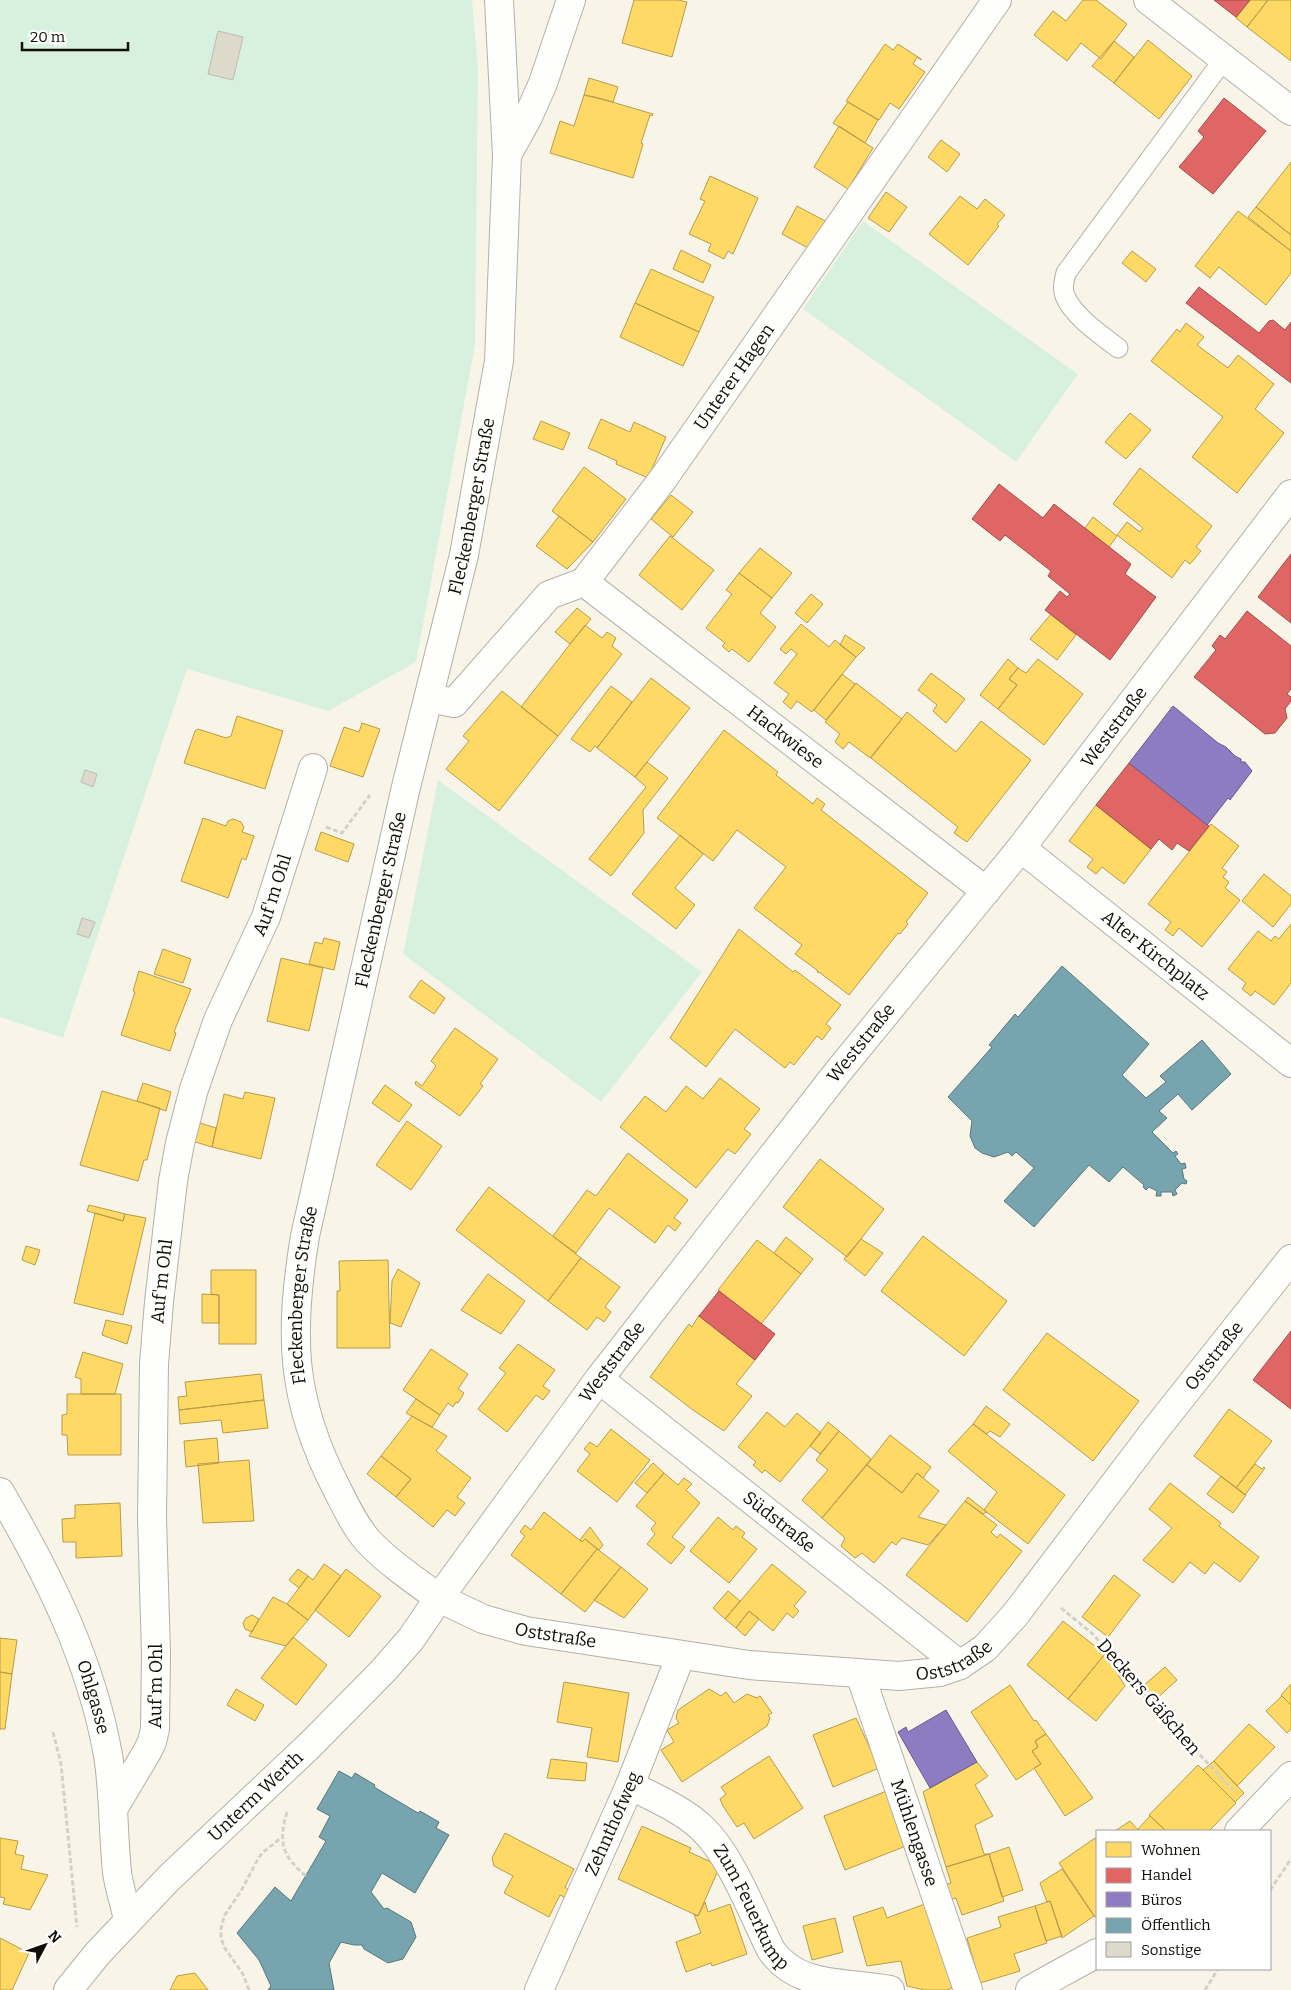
<svg xmlns="http://www.w3.org/2000/svg" width="1291" height="1990" font-family="Bitter,serif">
	<rect width="100%" height="100%" fill="#f8f5e8"/>
	<path fill="#d8f1de" d="M0 0H472L478 68 475 345 416 662 328 711 187 669 63 1038 0 1017Z
		M863 221 1078 374 1016 462 803 309Z
		M438 780 702 972 601 1102 403 954Z"/>
	<path fill="#ffd966" stroke="#b79c4a" d="M634 0H678L687 2 672 57 622 43Z
		M1083 0H1096L1127 24 1101 59 1081 43 1067 61 1034 35 1053 11 1066 21Z
		M1250 0H1268L1247 27 1236 18Z
		M1268 0H1291V61L1247 27Z
		M1148 40 1192 76 1159 119 1114 83Z
		M1114 41 1134 57 1114 83 1092 66Z
		M885 44 893 50 898 44 921 59V60L917 57 913 64 925 72 899 109 890 103 879 120 846 101Z
		M589 78 618 87 613 102 584 95Z
		M584 95 595 97 653 114 652 116 650 115 641 143 643 144 633 178 550 153 560 121 574 126Z
		M848 102 878 120 865 143 833 123Z
		M839 126 873 148 848 189 814 167Z
		M941 140 960 154 947 172 928 157Z
		M1291 162V235L1256 207Z
		M710 176 758 198 733 254 728 251 724 259 708 251 711 244 689 234 705 201 700 199Z
		M886 192 907 207 889 232 868 218Z
		M960 196 977 209 985 199 1005 215 997 224 999 226 968 265 929 234Z
		M797 206 827 222 808 248 782 234Z
		M1256 207 1291 235V251L1248 217Z
		M1238 211 1291 251V273L1266 305 1219 267 1210 278 1195 266Z
		M681 250 711 265 703 283 673 269Z
		M1132 251 1156 269 1146 282 1122 263Z
		M651 269 714 297 699 332 635 303Z
		M635 303 699 332 683 366 620 337Z
		M1186 323 1204 337 1197 345 1228 368 1238 355 1274 384 1255 409 1284 433 1237 493 1192 457 1223 417 1151 361 1177 329 1180 332Z
		M1130 413 1151 430 1126 459 1105 442Z
		M601 419 630 432 634 422 666 437 648 478 616 464 617 461 588 448Z
		M541 421 570 433 563 450 533 439Z
		M584 467 626 499 593 542 552 511Z
		M1140 468 1212 526 1196 547 1201 551 1190 564 1185 560 1172 578 1117 535 1127 522 1140 532 1143 528 1113 504Z
		M671 495 693 512 673 537 651 519Z
		M559 516 593 542 567 569 536 546Z
		M1093 517 1117 536 1109 547 1085 528Z
		M670 536 714 570 682 610 639 575Z
		M760 548 792 573 772 598 739 573Z
		M739 573 772 598 760 613 776 627 749 662 732 649 729 652 722 646 725 643 706 628 732 594 726 590Z
		M811 594 823 604 807 623 795 613Z
		M577 608 591 619 570 644 555 632Z
		M1051 614 1076 635 1057 660 1030 639Z
		M801 624 829 647 835 640 856 657 812 712 797 701 791 709 783 702 789 694 774 683 797 654 791 649 786 654 780 649Z
		M585 625 602 638 607 632 616 638 612 646 622 654 558 736 521 707Z
		M845 635 865 648 856 657 840 645Z
		M1008 659 1018 668 1009 679 1017 685 998 709 980 695Z
		M1038 659 1083 694 1044 745 998 709 1017 685 1009 679 1018 668 1026 673Z
		M931 673 965 699 946 723 933 711 937 705 918 690Z
		M842 674 855 684 826 720 814 710Z
		M651 678 690 708 635 777 597 748Z
		M856 683 902 719 870 758 849 742 843 749 835 742 840 734 825 722Z
		M611 686 632 702 597 748 595 746 590 752 571 739Z
		M502 691 558 736 499 811 446 769 469 741 463 736Z
		M907 712 956 752 981 721 1031 760 967 842 954 833 958 827 871 758Z
		M237 716 283 731 265 789 184 763 195 731 198 729 226 738 231 736Z
		M362 723 380 729 363 777 330 766 344 727 359 732Z
		M724 730 778 772 776 775 813 804 817 798 825 804 821 810 928 893 906 922 908 924 900 934 898 933 849 995 819 972 818 973 817 970 795 954 802 945 754 908 786 867 737 830 713 861 657 818Z
		M647 762 668 778 643 810 644 833 611 876 589 859 646 787 635 777Z
		M1096 805 1151 849 1124 884 1102 867 1096 874 1087 867 1093 859 1069 841Z
		M203 818 226 826 228 821 233 819 241 822 244 827 242 832 254 836 246 860 242 858 228 898 181 881Z
		M1211 824 1239 846 1222 868 1227 872 1223 877 1229 882 1225 888 1240 900 1202 947 1179 928 1173 936 1165 930 1171 922 1148 904Z
		M321 832 354 844 348 862 315 850Z
		M680 835 703 854 675 888 695 905 676 929 632 894Z
		M1264 874 1291 896V904L1273 927 1242 901Z
		M1291 924V983L1274 1005 1255 991 1251 996 1242 989 1246 983 1228 969 1258 931 1271 941 1275 936 1279 939Z
		M739 929 793 972 795 970 841 1005 826 1024 831 1028 822 1040 817 1036 794 1065 790 1062 785 1068 735 1029 706 1067 670 1038Z
		M324 938 340 942 334 970 309 964 315 942 322 944Z
		M163 949 191 959 183 983 154 974Z
		M281 958 323 968 309 1031 267 1021Z
		M139 971 191 989 174 1032 176 1033 170 1051 121 1035 135 992 133 991Z
		M421 980 445 998 434 1014 409 997Z
		M455 1028 498 1059 480 1084 483 1086 460 1116 415 1084 416 1081 422 1086 436 1066 431 1061Z
		M720 1078 760 1109 744 1129 751 1134 735 1154 728 1149 696 1188 620 1127 645 1096 666 1112 686 1086 703 1099Z
		M143 1083 171 1092 166 1111 137 1101Z
		M385 1085 412 1105 399 1122 372 1103Z
		M102 1091 160 1108 147 1160H144L138 1181 80 1165Z
		M245 1092 275 1098 261 1159 212 1147 224 1094 243 1099Z
		M407 1121 442 1146 411 1190 376 1165Z
		M197 1122 216 1128 212 1147 192 1141Z
		M628 1153 688 1200 674 1218 681 1223 675 1231 668 1225 655 1243 609 1208 576 1253 553 1236 587 1190 596 1196Z
		M820 1159 884 1209 847 1257 783 1207Z
		M489 1187 581 1258 548 1301 456 1230Z
		M89 1205 125 1214 123 1221 87 1211Z
		M95 1213 123 1221 125 1214 146 1218 123 1315 74 1303Z
		M923 1236 1007 1301 964 1356 881 1291Z
		M786 1237 813 1259 801 1274 774 1253Z
		M861 1239 883 1253 865 1276 844 1259Z
		M757 1240 801 1274 761 1324 718 1290Z
		M26 1246 40 1250 35 1265 22 1260Z
		M581 1258 620 1287 605 1307 611 1312 604 1322 597 1317 587 1330 548 1301Z
		M388 1260 390 1348H337V1291H340L339 1261Z
		M398 1269 420 1283 401 1327 390 1323 392 1281Z
		M211 1270H256V1344H219V1295L211 1294Z
		M488 1274 525 1301 501 1334 461 1310Z
		M202 1294 219 1295V1323H202Z
		M699 1315 755 1360 736 1384 752 1396 724 1431 693 1410 650 1377 689 1324 692 1327Z
		M106 1320 132 1326 127 1344 102 1335Z
		M1047 1333 1139 1401 1093 1461 1003 1390Z
		M518 1344 555 1370 543 1386 550 1391 543 1400 536 1395 507 1432 478 1409 506 1373 499 1368Z
		M431 1349 468 1374 458 1389 464 1393 458 1403 456 1402 453 1407 448 1403 440 1415 403 1390Z
		M83 1352 123 1364 115 1394H81V1379L75 1377Z
		M261 1374 264 1400 179 1410 178 1397 187 1396 185 1382Z
		M67 1394H121V1455H68L67 1435H62V1415L67 1414Z
		M416 1399 440 1415 432 1427 406 1413Z
		M264 1400 268 1428 223 1433 221 1420 180 1424 179 1410Z
		M986 1406 1010 1424 1000 1437 990 1431 987 1434 973 1424Z
		M1229 1409 1272 1441 1236 1488 1194 1456Z
		M767 1412 785 1427 797 1413 821 1433 780 1482 765 1470 762 1473 753 1465 756 1462 738 1447Z
		M412 1416 447 1436 436 1451 471 1478 457 1497 465 1503 455 1516 447 1510 433 1527 396 1497 411 1479 381 1456Z
		M828 1422 839 1431 820 1454 810 1446Z
		M973 1424 1065 1495 1028 1544 984 1510 997 1492 948 1451Z
		M611 1429 650 1460 617 1502 577 1471 590 1454 584 1449 590 1442 597 1447Z
		M839 1431 871 1459 822 1518 802 1500 828 1470 816 1460Z
		M890 1435 931 1467 923 1478 917 1473 902 1493 867 1465Z
		M217 1438 219 1463 186 1467 184 1441Z
		M381 1456 411 1479 396 1497 367 1474Z
		M249 1460 254 1521 203 1523 198 1464Z
		M653 1463 664 1473 647 1493 635 1483Z
		M1255 1464 1262 1469 1264 1467 1265 1468 1245 1495 1236 1488Z
		M867 1465 902 1493 917 1473 939 1491 918 1517 946 1525 928 1545 902 1538 896 1545 892 1542 874 1563 862 1553 855 1558 841 1546 845 1538 822 1518Z
		M664 1473 678 1485 684 1478 692 1484 686 1490 700 1503 672 1537 685 1547 671 1564 647 1544 655 1534 651 1529 656 1523 636 1506Z
		M1221 1476 1246 1495 1233 1513 1207 1494Z
		M1170 1483 1221 1523 1219 1526 1259 1557 1240 1582 1214 1562 1205 1574 1190 1562 1173 1583 1143 1560 1172 1528 1149 1509Z
		M968 1497 984 1510 987 1512 983 1514 965 1501Z
		M965 1501 997 1525 991 1532 997 1538 1000 1534 1022 1551 967 1622 906 1575Z
		M120 1503 122 1556 76 1558V1542H63L62 1519 75 1518V1505Z
		M544 1512 582 1542 585 1539 597 1549 561 1594 511 1555 525 1536 520 1532 525 1525 531 1530Z
		M718 1517 733 1530 736 1526 745 1533 742 1537 757 1549 729 1583 690 1551Z
		M590 1527 603 1545 599 1550 585 1539 582 1542 580 1540Z
		M597 1549 621 1567 585 1612 561 1594Z
		M324 1564 341 1576 308 1620 287 1604 308 1576 313 1580Z
		M772 1564 806 1592 794 1606 799 1611 793 1618 787 1613 773 1631 749 1611 736 1628 725 1619Z
		M621 1567 648 1589 624 1618 594 1600Z
		M298 1569 308 1576 299 1588 289 1580Z
		M346 1569 381 1596 349 1637 315 1610Z
		M1114 1575 1140 1595 1108 1637 1082 1617Z
		M728 1591 740 1601 725 1619 713 1608Z
		M273 1597 287 1604 308 1620 286 1646 249 1636Z
		M749 1611 759 1619 745 1636 736 1628Z
		M252 1615 259 1619 252 1632 245 1629 243 1623 246 1618Z
		M1063 1621 1105 1654 1068 1699 1027 1665Z
		M293 1637 327 1665 296 1705 261 1678Z
		M0 1638 17 1640 12 1674 0 1672Z
		M1105 1654 1125 1686 1096 1721 1068 1699Z
		M1165 1667 1177 1680 1155 1700 1143 1686Z
		M0 1672 12 1674 5 1729H0Z
		M564 1682 629 1693 618 1762 587 1757 592 1728 557 1722Z
		M1291 1684V1705L1281 1695Z
		M1010 1685 1034 1721 1036 1720 1046 1734 1035 1741 1038 1747 1032 1751 1041 1764 1016 1780 971 1712Z
		M236 1689 264 1705 255 1721 227 1705Z
		M709 1689 721 1696 726 1692 734 1703 747 1694 757 1698 760 1696 772 1713 768 1715 770 1718 767 1726 682 1782 661 1750 674 1742 667 1730 679 1723 676 1718 678 1710Z
		M1282 1696 1291 1705V1729L1287 1733 1266 1711Z
		M856 1718 879 1768 833 1787 813 1735Z
		M1249 1724 1275 1747 1237 1786 1214 1761Z
		M1046 1734 1093 1798 1065 1816 1034 1768 1041 1764 1032 1751 1038 1747 1035 1741Z
		M769 1756 803 1808 754 1839 744 1823 737 1827 723 1806 720 1799 726 1794 721 1787Z
		M551 1759 587 1763 585 1781 547 1778Z
		M1214 1761 1244 1793 1235 1802 1203 1770Z
		M977 1762 988 1776 975 1785 993 1816 975 1825 984 1854H989L946 1867 923 1792Z
		M1198 1765 1236 1803 1209 1831H1166L1149 1815Z
		M889 1790 911 1844 845 1870 824 1816Z
		M1150 1816 1166 1831H1140L1138 1829Z
		M1130 1821 1139 1831H1115Z
		M642 1826 691 1848 689 1852 720 1866 698 1916 618 1879Z
		M505 1833 574 1869 565 1887 569 1890 566 1898 560 1895 549 1917 504 1893 513 1876 494 1866 492 1858Z
		M0 1838 18 1841 15 1854 24 1856 21 1869 48 1875 30 1910 3 1904 5 1898 0 1897Z
		M1095 1838 1097 1841V1915L1095 1917 1059 1863Z
		M1009 1847 1023 1890 1002 1897 989 1854Z
		M989 1854 1004 1901 962 1915 956 1898 949 1900 945 1885 951 1883 946 1867Z
		M1062 1869 1094 1916 1062 1938 1050 1901 1047 1902 1040 1883Z
		M933 1901 963 1984 947 1990H924L907 1986 901 1961 867 1966 853 1917 883 1907 887 1918Z
		M1050 1901 1062 1936 1046 1941 1035 1906Z
		M705 1902 708 1912 730 1904 747 1954 712 1966 711 1963 686 1972 676 1942 701 1933 694 1914 698 1916Z
		M1035 1906 1047 1943 1014 1954 1020 1971 980 1983 967 1938 1001 1927 998 1917Z
		M835 1918 843 1952 812 1960 803 1926Z
		M0 1938 29 1953 12 1990H0Z
		M195 1973 208 1990H170L177 1976Z"/>
	<path fill="#e06666" stroke="#a24c4a" d="M1214 0H1250L1236 17Z
		M1224 98 1266 131 1213 194 1179 167 1204 137 1198 131Z
		M1199 287 1259 333 1269 321 1273 320 1285 330 1291 322V383L1186 303Z
		M999 484 1043 518 1054 504 1131 564 1125 574 1156 597 1110 660 1045 610 1060 591 1067 597 1070 594 1048 576 1051 571 1005 535 1000 541 972 519Z
		M1291 554V623L1258 597Z
		M1247 611 1291 646V689L1287 694 1291 697V701L1285 709 1287 718 1275 733 1265 734 1194 677 1216 650 1212 646 1220 635 1225 639Z
		M1129 763 1209 826 1189 851 1177 843 1172 850 1159 839 1151 849 1096 805Z
		M719 1291 775 1334 755 1360 699 1316Z
		M1291 1331V1409L1253 1380Z"/>
	<path fill="#8e7cc3" stroke="#685b8b" d="M1173 706 1218 743 1226 747 1235 756 1241 759V762H1245L1252 771 1230 800 1228 798 1207 825 1129 763Z
		M946 1710 977 1762 930 1788 898 1732 906 1727 908 1732Z"/>
	<path fill="#76a5af" stroke="#57787d" d="M1062 966 1149 1044 1122 1075 1146 1098 1166 1082 1160 1076 1202 1040 1231 1074 1192 1110 1178 1094 1159 1111 1167 1118 1152 1132 1173 1153 1176 1151 1178 1154 1175 1156 1181 1164 1185 1163 1186 1168 1182 1169 1184 1179 1187 1181 1186 1184 1182 1183 1175 1190 1177 1194 1173 1196 1172 1192H1161V1196H1156L1157 1191 1149 1187 1146 1190 1143 1187 1144 1185 1123 1167 1109 1182 1089 1165 1034 1227 1004 1201 1034 1168 1016 1152 1012 1156 1008 1152 994 1157 982 1153 975 1148 970 1136 972 1121 948 1097 992 1047 989 1045 1015 1014 1018 1017Z
		M339 1771 352 1778 355 1773 375 1785 374 1787 418 1813 420 1811 439 1822 436 1828 449 1835 415 1893 382 1873 371 1892 384 1909 387 1908 411 1922 416 1937 403 1959 388 1963 364 1949 362 1945H354L341 1942 329 1963 334 1990H268L271 1986 259 1960 237 1933 275 1887 291 1901 326 1841 319 1837 330 1816 317 1809Z"/>
	<path fill="#dddacb" stroke="#bebcb2" d="M218 31 243 37 233 80 208 74Z
		M85 770 97 774 93 787 81 782Z
		M82 918 95 922 89 938 77 934Z"/>
	<g fill="none" stroke-linecap="round" stroke-linejoin="round">
		<g stroke="#b3b1a7" stroke-width="21">
			<path id="service" d="M1118 348C1100 334 1074 317 1065 296 1062 289 1064 280 1066 273L1224 59"/>
		</g>
		<g stroke="#b3b1a7" stroke-width="30">
			<g id="minor">
				<path d="M1148 0 1291 111"/>
				<path d="M507 155 528 117 543 83 571 0"/>
				<path id="s1" d="M1291 494 1021 848 837 1073 599 1379 439 1598 483 1619 526 1631 749 1665 899 1676 940 1672 960 1665 985 1648 1015 1615 1156 1429 1291 1259"/>
				<path id="s2" d="M584 582 986 891"/>
				<path id="s3" d="M430 698 454 703 549 595 584 582 663 479 997 0"/>
				<path id="s4" d="M1021 848 1291 1063"/>
				<path id="s5" d="M599 1379 960 1665"/>
				<path id="s6" d="M0 1492C48 1574 91 1660 108 1755 114 1793 113 1833 117 1872 119 1888 125 1904 128 1920"/>
				<path id="s7" d="M860 1674 968 1990"/>
				<path id="s8" d="M630 1785C654 1798 682 1809 702 1828 731 1855 753 1914 771 1950 799 1990 848 1981 890 1990"/>
				<path id="s9" d="M113 1809 147 1752 152 1742 155 1729 156 1654 152 1518 154 1364 159 1302 173 1181 180 1143 194 1089 218 1020 266 917 313 768"/>
				<path d="M1239 1831 1291 1776"/>
				<path id="s10" d="M539 1990 630 1785 681 1655"/>
				<path d="M1030 1990 1097 1953"/>
			</g>
		</g>
		<g stroke="#b3b1a7" stroke-width="30">
			<g id="tertiary">
				<path id="s11" d="M68 1990 98 1953 169 1878 309 1746 383 1671 411 1639 439 1598C414 1580 389 1563 368 1541 355 1526 346 1507 337 1489 290 1399 289 1334 305 1236L406 787 464 555 499 361 507 155 499 0"/>
			</g>
		</g>
		<path stroke="#d3d1ce" stroke-width="3" stroke-dasharray="5 2.5" stroke-linecap="butt" d="M326 827 342 833 370 795
			M1061 1608 1094 1635 1135 1686 1233 1790
			M53 1732 61 1764 77 1927
			M287 1812C278 1842 282 1856 306 1876
			M1270 1890 1291 1859
			M249 1990 243 1974 224 1947 221 1937V1929L224 1916 241 1891 258 1859 262 1853 281 1838
			M1205 1990 1218 1969"/>
		<use href="#service" stroke="#fefefc" stroke-width="19"/>
		<use href="#minor" stroke="#fefefc" stroke-width="28"/>
		<use href="#tertiary" stroke="#fefefc" stroke-width="28"/>
	</g>
	<g text-anchor="middle" stroke-width="5" stroke-linejoin="round" paint-order="stroke">
		<g font-size="18" fill="#100e07" stroke="#fff">
			<text dy="6" stroke="none"><textPath href="#s3" startOffset="460">Unterer Hagen</textPath></text>
			<text dy="6" stroke="none"><textPath href="#s11" startOffset="1702">Fleckenberger Straße</textPath></text>
			<text transform="translate(1114 727) rotate(-53)" y="6">Weststraße</text>
			<text dy="6" stroke="none"><textPath href="#s2" startOffset="254">Hackwiese</textPath></text>
			<text dy="6" stroke="none"><textPath href="#s9" startOffset="944">Auf'm Ohl</textPath></text>
			<text dy="6" stroke="none"><textPath href="#s11" startOffset="1298">Fleckenberger Straße</textPath></text>
			<text dy="6" stroke="none"><textPath href="#s4" startOffset="172">Alter Kirchplatz</textPath></text>
			<text transform="translate(861 1043) rotate(-51)" y="6">Weststraße</text>
			<text dy="6" stroke="none"><textPath href="#s9" startOffset="539">Auf'm Ohl</textPath></text>
			<text dy="6" stroke="none"><textPath href="#s11" startOffset="894">Fleckenberger Straße</textPath></text>
			<text dy="6" stroke="none"><textPath href="#s1" startOffset="2328">Oststraße</textPath></text>
			<text transform="translate(612 1362) rotate(-53)" y="6">Weststraße</text>
			<text dy="6" stroke="none"><textPath href="#s5" startOffset="230">Südstraße</textPath></text>
			<text dy="6" stroke="none"><textPath href="#s1" startOffset="1518">Oststraße</textPath></text>
			<text dy="6" stroke="none"><textPath href="#s1" startOffset="1922">Oststraße</textPath></text>
			<text dy="6" stroke="none"><textPath href="#s9" startOffset="134">Auf'm Ohl</textPath></text>
			<text transform="translate(1149 1697) rotate(49)" y="6">Deckers Gäßchen</text>
			<text dy="6" stroke="none"><textPath href="#s6" startOffset="226">Ohlgasse</textPath></text>
			<text dy="6" stroke="none"><textPath href="#s11" startOffset="270">Unterm Werth</textPath></text>
			<text dy="6" stroke="none"><textPath href="#s10" startOffset="182">Zehnthofweg</textPath></text>
			<text dy="6" stroke="none"><textPath href="#s7" startOffset="168">Mühlengasse</textPath></text>
			<text dy="6" stroke="none"><textPath href="#s8" startOffset="178">Zum Feuerkump</textPath></text>
		</g>
	</g>
	<rect x="1096" y="1830" width="175" height="140" fill="#ffffff" stroke="#9f9f9c"/>
	<rect x="1106" y="1842" width="25" height="15" fill="#ffd966" stroke="#9f9f9c"/>
	<text x="1141" y="1855" font-size="15" fill="#100e07">Wohnen</text>
	<rect x="1106" y="1868" width="25" height="15" fill="#e06666" stroke="#9f9f9c"/>
	<text x="1141" y="1880" font-size="15" fill="#100e07">Handel</text>
	<rect x="1106" y="1892" width="25" height="15" fill="#8e7cc3" stroke="#9f9f9c"/>
	<text x="1141" y="1905" font-size="15" fill="#100e07">Büros</text>
	<rect x="1106" y="1918" width="25" height="15" fill="#76a5af" stroke="#9f9f9c"/>
	<text x="1141" y="1930" font-size="15" fill="#100e07">Öffentlich</text>
	<rect x="1106" y="1942" width="25" height="15" fill="#dddacb" stroke="#9f9f9c"/>
	<text x="1141" y="1955" font-size="15" fill="#100e07">Sonstige</text>
	<g transform="translate(45 1945) rotate(49)" stroke="#ffffff" stroke-width="4" paint-order="stroke">
	<path d="M0-4L9 19L0 12L-9 19Z" fill="#100e07"/>
	<text y="-8" font-size="14" font-weight="bold" text-anchor="middle" fill="#100e07">N</text>
	</g>
	<path d="M22 42v8h106v-8" fill="none" stroke="#100e07" stroke-width="2.5"/>
	<text x="30" y="42" font-size="15" fill="#100e07" stroke="#ffffff" stroke-width="4" paint-order="stroke">20 m</text>
</svg>
